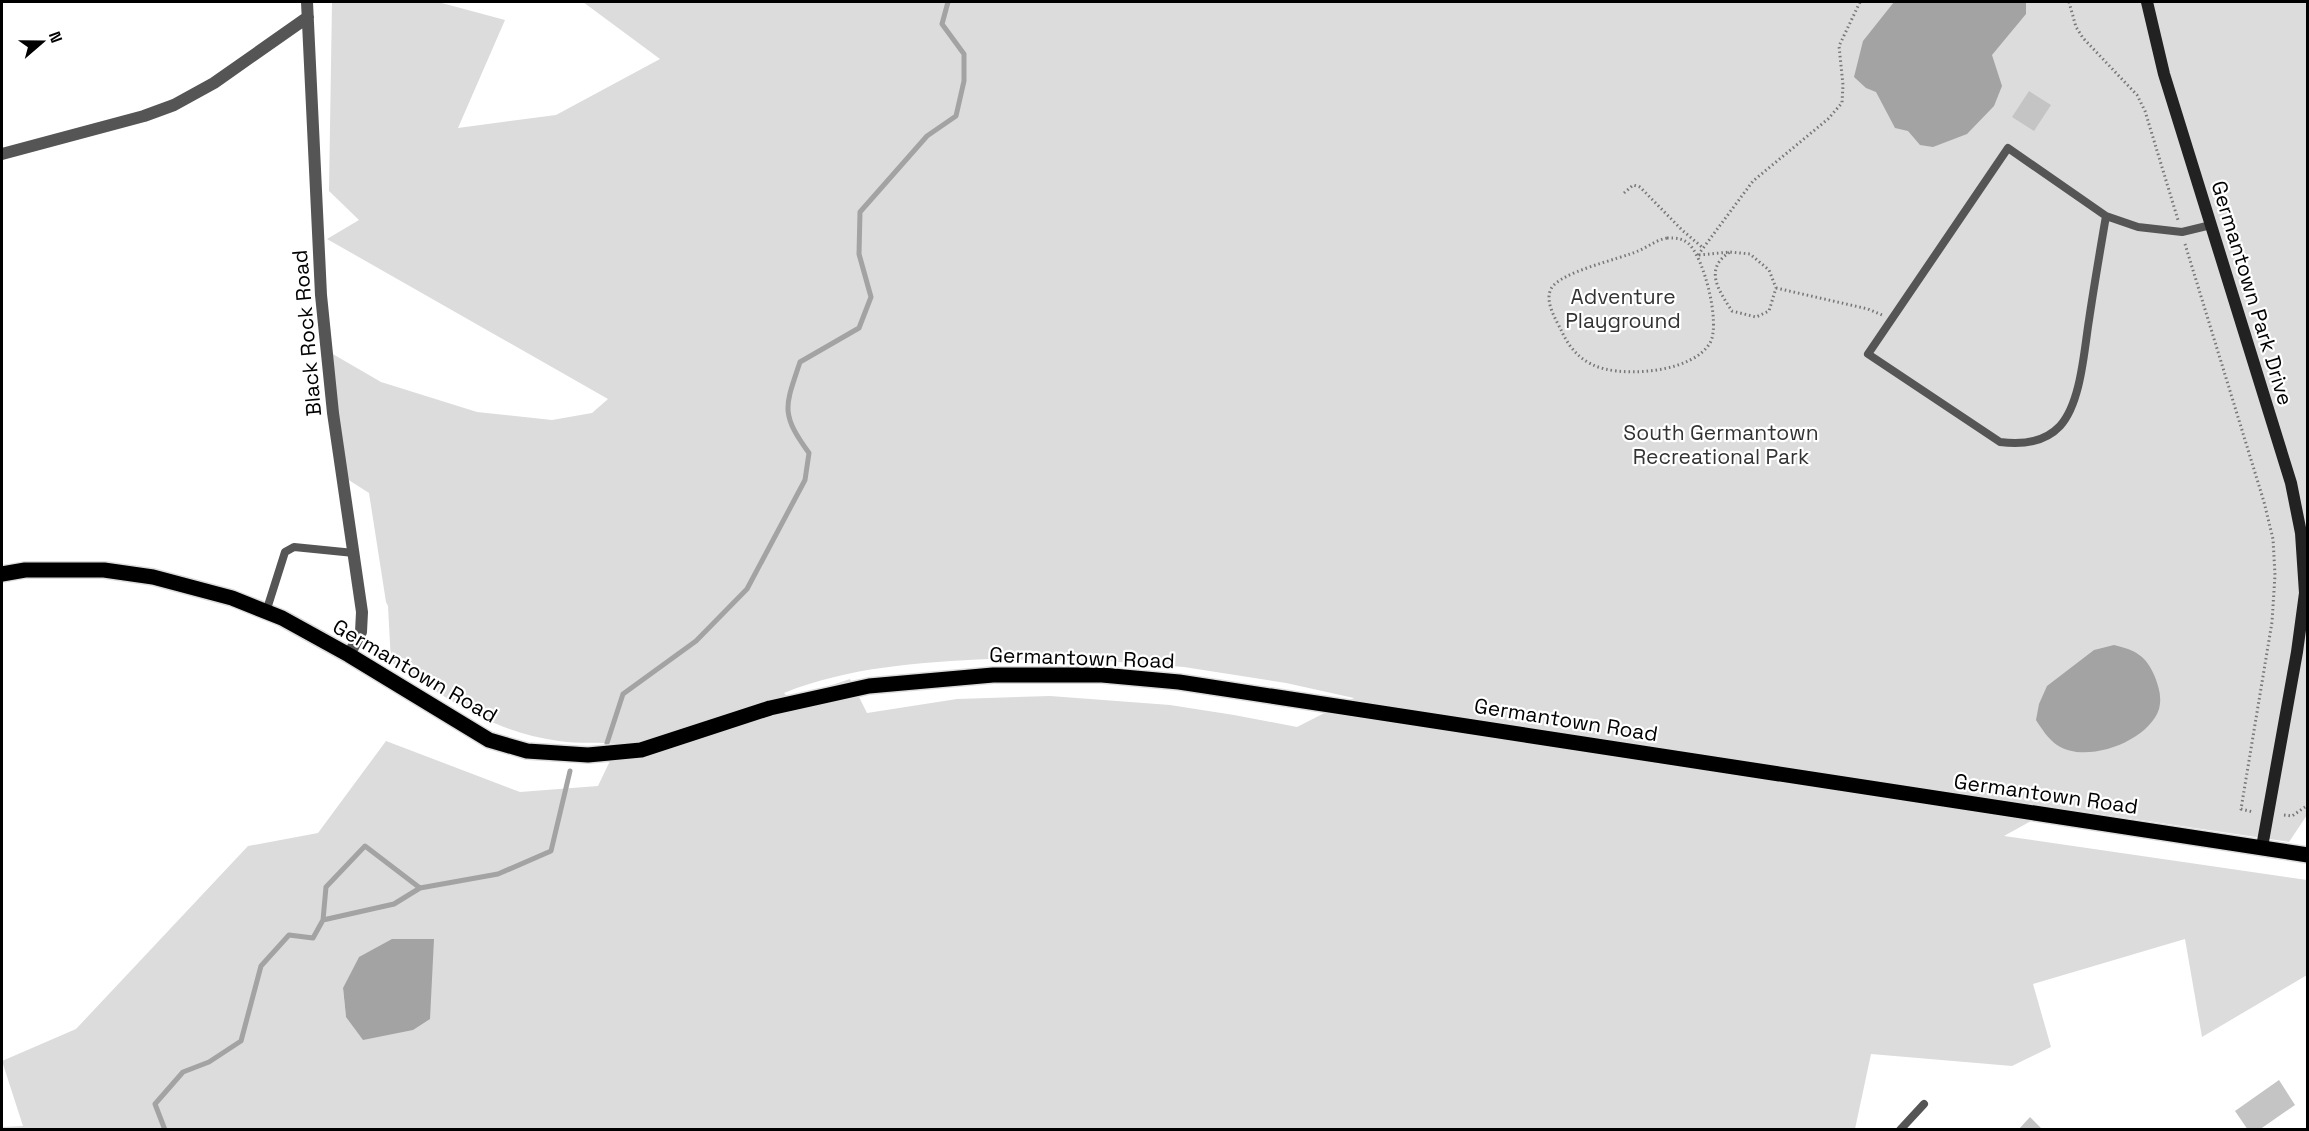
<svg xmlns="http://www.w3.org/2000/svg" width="2309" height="1131" font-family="'Space Grotesk',sans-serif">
	<rect width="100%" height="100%" fill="#fff"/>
	<path fill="#dcdcdc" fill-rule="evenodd" d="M332 2H438L505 20 458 128 556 115 660 59 583 2H2307V815L2289 842 1998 799 2031 821 2004 836 2307 880V975L2202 1037 2185 939 2033 984 2051 1047 2012 1066 1871 1054 1855 1129 2 1130V1127L23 1126 2 1061 76 1029 248 846 318 833 386 741 520 792 598 786 618 744C599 742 579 744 559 741 491 732 447 698 391 662L388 606 386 602 369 493 344 477 331 353 381 382 477 412 552 420 592 413 608 399 327 239 359 220 329 191ZM990 659 1106 661 1184 667 1286 683 1354 698 1297 727 1234 715 1170 705 1050 696 957 699 867 713 850 679 790 699 784 693C848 667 921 662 990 659ZM359 957 346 1017 343 989Z"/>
	<path fill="#a3a3a3" d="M1894 2H2026V14L1992 55 2002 86 1994 106 1967 134 1933 147 1920 145 1908 131 1895 128 1876 92 1866 88 1854 77 1863 41Z
		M2114 645C2135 650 2146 655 2155 677 2159 688 2162 697 2159 709 2149 741 2086 765 2057 745 2049 740 2041 728 2036 720L2039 704 2047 686 2094 650Z
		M392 939H434L430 1019 413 1030 363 1040 346 1017 343 988 359 957Z"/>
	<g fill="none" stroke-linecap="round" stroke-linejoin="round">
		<path stroke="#a3a3a3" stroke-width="5" d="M607 743 623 694 696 641 747 589 805 480 809 453C780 413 785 407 800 362L859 328 871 297 859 254 860 212 927 136 956 116 964 81V54L942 24 948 2
			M323 920 394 904 420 888
			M165 1130 155 1104 183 1072 209 1062 241 1041 261 966 289 935 313 938 323 920 326 887 365 846 420 888 498 874 551 851 570 771"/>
	</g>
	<path fill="#c4c4c4" d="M2029 91 2051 105 2034 131 2012 117Z
		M2279 1080 2295 1105 2259 1130H2248L2235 1111Z
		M2030 1117 2043 1130H2018Z"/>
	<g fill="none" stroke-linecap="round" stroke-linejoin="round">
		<g stroke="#dbdbdb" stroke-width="18">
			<path id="primary" d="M2 574 25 570H104L153 577 232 598 282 618 349 655 489 740 527 751 588 755 641 750 770 708 869 686 993 675H1102L1179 682 2308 855"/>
		</g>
		<path stroke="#777" stroke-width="3" stroke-dasharray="1.5 3" stroke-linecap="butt" d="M2069 2 2076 27 2083 38 2137 95 2145 111 2178 220
			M1624 193 1633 185 1640 187 1682 230 1703 248
			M1667 238C1676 238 1681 238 1688 243 1704 257 1721 324 1710 343 1693 371 1634 376 1605 369 1584 364 1571 351 1562 332 1557 321 1544 302 1551 289 1559 272 1620 259 1638 251 1648 247 1656 240 1667 238Z
			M2185 244 2264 502 2273 539 2275 575 2272 622 2241 809 2253 812
			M1698 255 1753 181 1828 119 1842 103 1843 85 1839 46 1860 2
			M1699 255 1730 252 1750 254 1769 270 1776 288 1769 311 1756 317 1732 311C1719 291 1703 269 1730 252
			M1776 288 1868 309 1882 315
			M2284 815 2292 816 2308 805"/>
		<path stroke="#555" stroke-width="8" d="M2106 216C2100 251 2094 286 2089 320 2084 351 2081 403 2060 426 2044 443 2022 445 2000 442L1868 354 2008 148 2106 216 2138 227 2182 232 2211 225
			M266 612 285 552 294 547 354 553
			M1900 1130 1924 1104"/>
		<path stroke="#555" stroke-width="12" d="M307 2 321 295 333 413 362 612 361 632 349 655
			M2 154 144 116 174 105 214 83 308 17"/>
		<path stroke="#222" stroke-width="12" d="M2147 2 2164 74 2291 483 2301 533 2305 593 2297 652 2262 847"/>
		<use href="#primary" stroke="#000" stroke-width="15"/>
	</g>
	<g text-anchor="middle" stroke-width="4.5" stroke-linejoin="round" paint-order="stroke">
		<g font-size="21" fill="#000" stroke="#fff">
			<text transform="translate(2252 293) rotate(73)" y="7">Germantown Park Drive</text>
			<text transform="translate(307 333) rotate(-95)" y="7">Black Rock Road</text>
			<text transform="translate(1082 658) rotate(2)" y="7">Germantown Road</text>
			<text transform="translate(415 671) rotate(30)" y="7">Germantown Road</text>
			<text transform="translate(1566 720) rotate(9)" y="7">Germantown Road</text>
			<text transform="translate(2046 794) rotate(8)" y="7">Germantown Road</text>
		</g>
		<g font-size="21" fill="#333" stroke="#fff">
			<text x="1623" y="304">Adventure<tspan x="1623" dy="24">Playground</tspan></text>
			<text x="1721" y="440">South Germantown<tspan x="1721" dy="24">Recreational Park</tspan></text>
		</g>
	</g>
	<rect width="2309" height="1131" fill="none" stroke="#000000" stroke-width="6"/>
	<g transform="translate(42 42) rotate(70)" stroke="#ffffff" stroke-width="4.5" paint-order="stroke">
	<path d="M0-4.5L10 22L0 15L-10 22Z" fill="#000000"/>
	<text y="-9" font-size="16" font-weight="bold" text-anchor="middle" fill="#000000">N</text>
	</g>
</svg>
